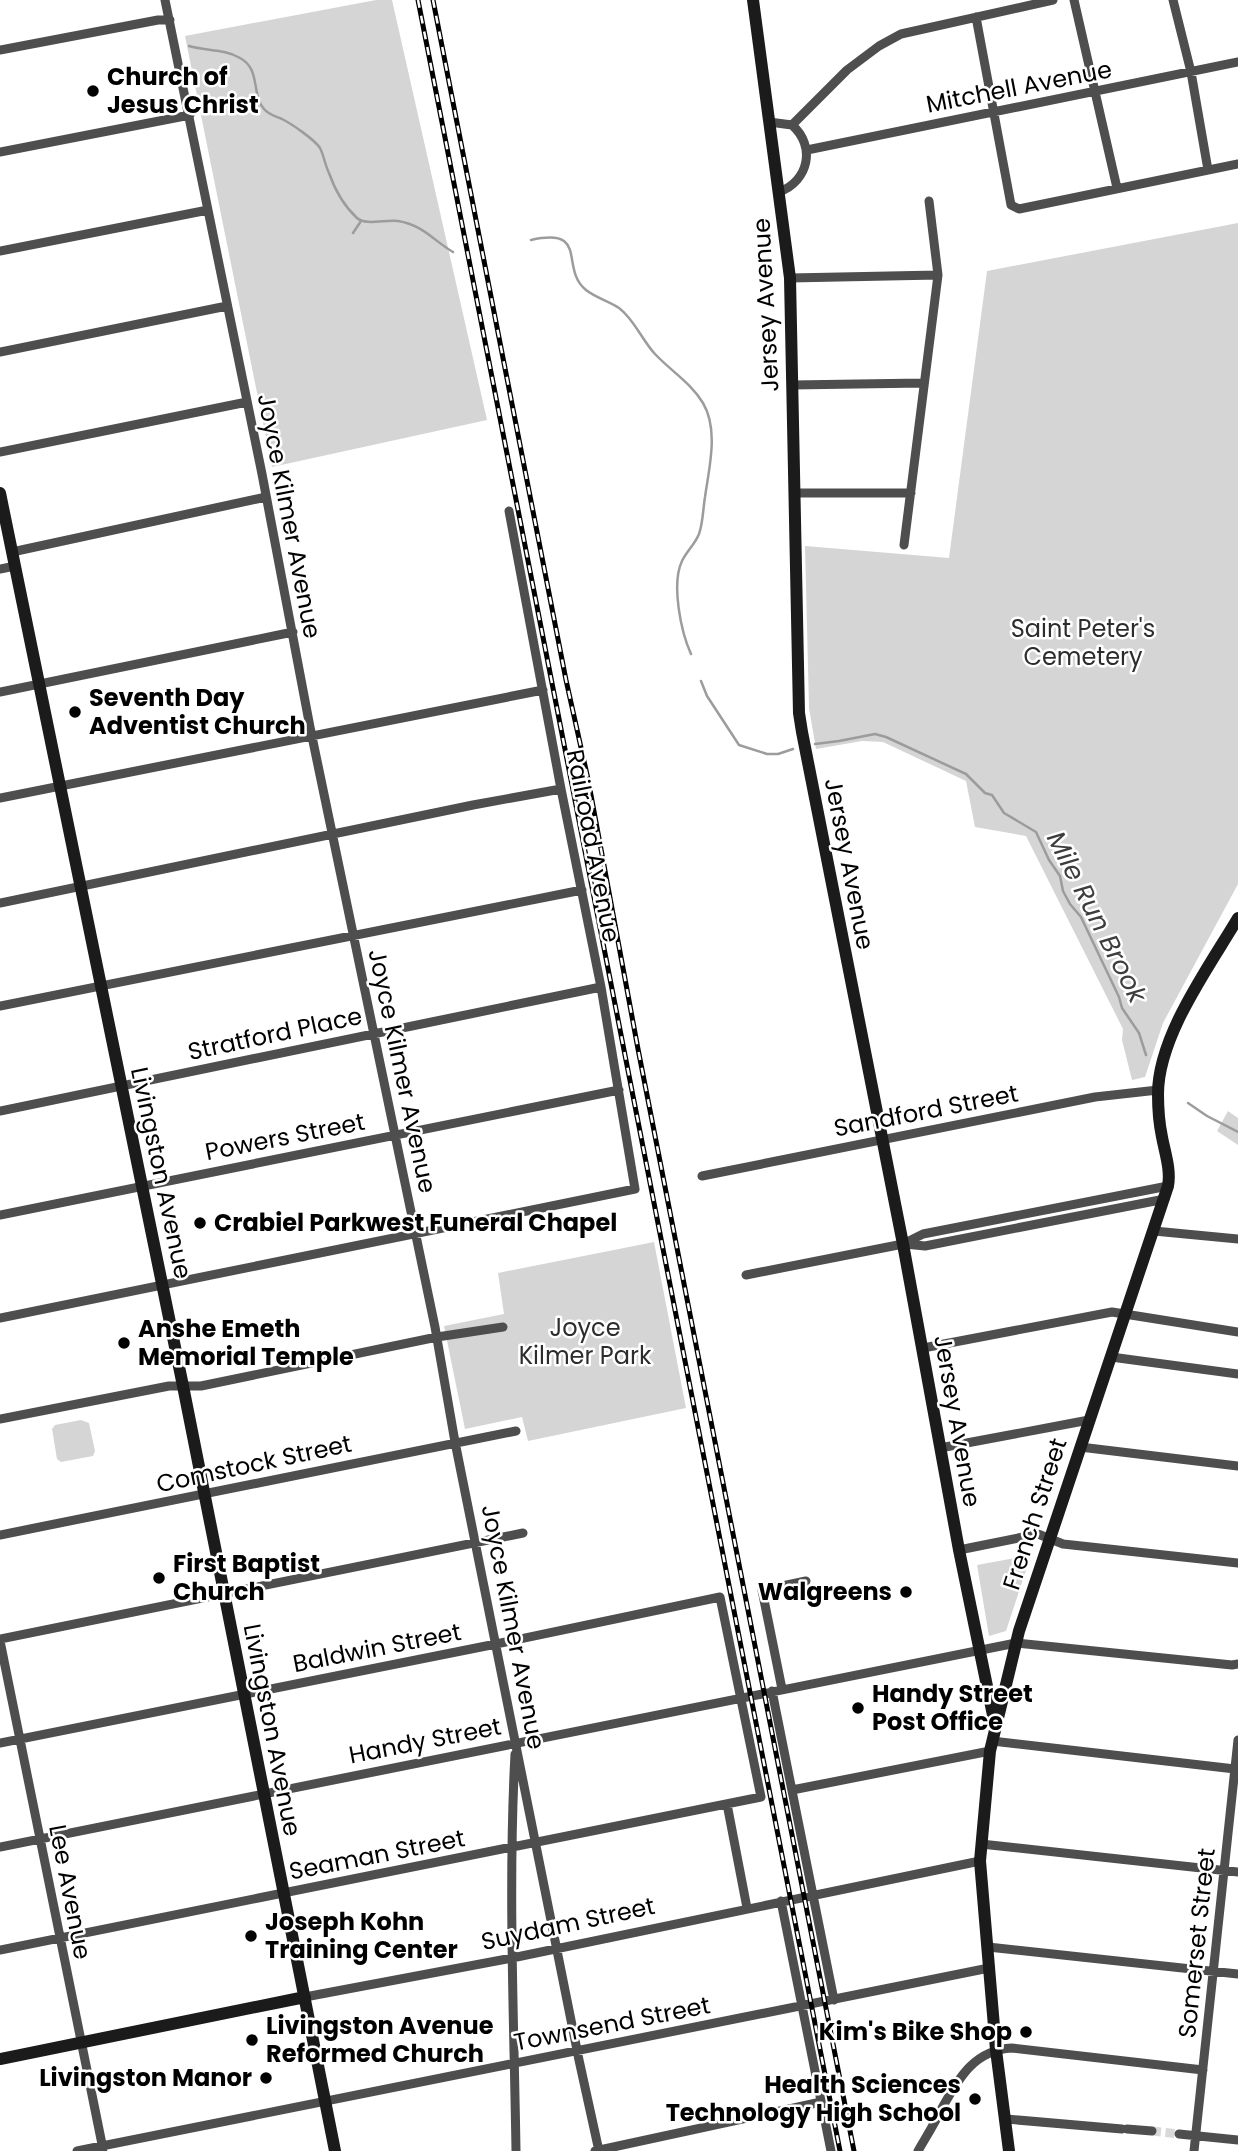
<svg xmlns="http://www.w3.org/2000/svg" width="1238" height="2151" font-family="Poppins,sans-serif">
	<rect width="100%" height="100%" fill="#fff"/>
	<path fill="#d5d5d5" d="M376 0H392L487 420 272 467 185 36Z
		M1238 223V884L1163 1023 1145 1077 1132 1080 1122 1040 1123 1029 1026 836 975 827 966 781 883 742 862 741 816 749 809 708 805 546 949 558 987 271Z
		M1228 1111 1238 1118V1145L1217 1131Z
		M654 1242 686 1408 528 1441 522 1417 465 1429 444 1326 504 1314 498 1273Z
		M81 1420 89 1423 95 1451 93 1456 61 1462 57 1459 52 1429 55 1425Z
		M1031 1555 1006 1631 989 1636 977 1565Z"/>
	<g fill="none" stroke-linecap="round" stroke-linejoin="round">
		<path stroke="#9c9c9c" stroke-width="2.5" d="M189 46C206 51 225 49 240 58 261 69 251 94 264 109 269 115 275 116 282 119 292 124 315 140 320 148 324 156 325 165 329 173 335 190 344 206 357 218 366 226 386 219 398 221 423 225 434 241 453 252
			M353 233 361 221
			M531 240C590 227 559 268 586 290 596 298 609 301 619 308 634 319 642 340 655 354 671 371 691 383 703 403 719 430 709 468 705 497 703 509 703 523 699 534 695 544 687 551 682 561 671 584 681 632 691 654
			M701 681 707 696 739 745 767 754H778L793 749
			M815 744 839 741 875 734 886 737 966 774 985 793 992 795 1004 813 1036 832 1049 860 1060 876 1063 891 1070 904 1081 917 1119 997 1122 1008 1139 1033 1146 1055
			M1188 1103 1207 1116 1238 1132"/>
		<path stroke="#d9d9d9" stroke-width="9" stroke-dasharray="9 4.5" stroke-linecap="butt" d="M1152 2131 1179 2134"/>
		<path stroke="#4e4e4e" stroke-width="9" d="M165 0 262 474 310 727 435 1327 455 1442 579 2060 599 2151
			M1074 0 1117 188
			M1173 0 1191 72 1208 170
			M976 17 1011 205 1019 209 1238 164
			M0 50 158 20H170
			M769 122 792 125C816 146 809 181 779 192
			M792 125 847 70 879 46 901 34 1053 0
			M807 150 1238 62
			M0 152 190 115
			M0 251 208 210
			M790 278 938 275
			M0 352 227 306
			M792 385 923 383
			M0 452 247 402
			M794 493H911
			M904 545 938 275 929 201
			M12 552 266 497
			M0 569 15 566
			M0 692 293 632
			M0 798 543 690
			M0 903 473 805 561 789
			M0 1006 582 890
			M0 1111 601 987
			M702 1176 1095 1097 1158 1090
			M0 1215 619 1090
			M1154 1231 1238 1239
			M905 1244 925 1246 1165 1199
			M746 1275 903 1244 923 1234 1168 1186
			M0 1318 635 1189 601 987 561 789 509 511
			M923 1348 1112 1312 1238 1332
			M1111 1357 1238 1374
			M0 1419 169 1386H201L437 1337 503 1327
			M1080 1447 1238 1466
			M940 1448 1089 1420
			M0 1535 516 1431
			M959 1550 1038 1534 1063 1544 1238 1563
			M0 1639 523 1533
			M0 1641 103 2149
			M782 1689 762 1590 806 1581
			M772 1691 834 2000
			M992 1741 1235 1769
			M0 1743 496 1644 720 1597 761 1797 0 1950
			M515 1754C508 1886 514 2019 516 2151
			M792 1790 990 1751
			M727 1804 747 1908
			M981 1844 1238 1872
			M0 1847 1016 1643 1232 1665 1238 1664
			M781 1901 831 2151
			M988 1947 1238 1974
			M305 1997 512 1958 980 1861
			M1006 2119 1122 2129
			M1127 2129 1152 2131
			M1179 2134 1238 2140
			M77 2151 989 1968
			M595 2151 821 2102
			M918 2151C926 2137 935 2123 942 2108 959 2078 974 2050 1012 2048L1203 2070
			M1194 2151 1238 1740"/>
		<path stroke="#1b1b1b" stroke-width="12" d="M753 0 790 278 799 713 802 732 903 1244 959 1550 995 1725
			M0 493 183 1386 335 2151
			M0 2059 305 1997
			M1009 2151 996 2050 980 1861 990 1751 1019 1631 1168 1186C1171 1170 1165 1153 1162 1137 1159 1123 1158 1109 1158 1094 1158 1036 1209 967 1238 918"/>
		<g stroke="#000" stroke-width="5">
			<path id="rail" d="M418 0 840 2151
				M433 0 566 680 588 779 638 1049 854 2151"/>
		</g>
		<use href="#rail" stroke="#fff" stroke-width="2.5" stroke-dasharray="8" stroke-linecap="butt"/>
	</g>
	<g fill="#000" stroke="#fff" stroke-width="2.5">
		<circle cx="93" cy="91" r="7"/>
		<circle cx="75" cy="712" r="7"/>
		<circle cx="200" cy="1223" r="7"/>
		<circle cx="124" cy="1343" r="7"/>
		<circle cx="159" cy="1578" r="7"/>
		<circle cx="906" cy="1592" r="7"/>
		<circle cx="858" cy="1708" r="7"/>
		<circle cx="251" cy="1936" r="7"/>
		<circle cx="1026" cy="2032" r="7"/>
		<circle cx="252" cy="2040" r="7"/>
		<circle cx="266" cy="2078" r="7"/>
		<circle cx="975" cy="2099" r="7"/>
	</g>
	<g text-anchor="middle" stroke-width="5" stroke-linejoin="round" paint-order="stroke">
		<g font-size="24" font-weight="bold" fill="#000" stroke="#fff" text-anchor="start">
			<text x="107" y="85">Church of<tspan x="107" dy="28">Jesus Christ</tspan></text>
			<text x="89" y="706">Seventh Day<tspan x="89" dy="28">Adventist Church</tspan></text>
			<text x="214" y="1231">Crabiel Parkwest Funeral Chapel</text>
			<text x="138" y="1337">Anshe Emeth<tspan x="138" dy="28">Memorial Temple</tspan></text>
			<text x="173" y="1572">First Baptist<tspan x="173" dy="28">Church</tspan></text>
			<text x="892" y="1600" text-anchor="end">Walgreens</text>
			<text x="872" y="1702">Handy Street<tspan x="872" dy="28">Post Office</tspan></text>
			<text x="265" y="1930">Joseph Kohn<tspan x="265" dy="28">Training Center</tspan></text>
			<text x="266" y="2034">Livingston Avenue<tspan x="266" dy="28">Reformed Church</tspan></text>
			<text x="1012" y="2040" text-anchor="end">Kim's Bike Shop</text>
			<text x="252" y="2086" text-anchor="end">Livingston Manor</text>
			<text x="961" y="2093" text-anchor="end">Health Sciences<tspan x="961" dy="28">Technology High School</tspan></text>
		</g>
		<g font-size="24" fill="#000" stroke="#fff">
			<text transform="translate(1019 87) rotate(-11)" y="8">Mitchell Avenue</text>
			<text transform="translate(766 305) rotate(-93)" y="8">Jersey Avenue</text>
			<text transform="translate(289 516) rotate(79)" y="8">Joyce Kilmer Avenue</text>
			<text transform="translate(593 846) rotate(79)" y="8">Railroad Avenue</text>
			<text transform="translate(849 864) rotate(79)" y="8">Jersey Avenue</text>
			<text transform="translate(275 1034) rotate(-12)" y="8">Stratford Place</text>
			<text transform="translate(402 1071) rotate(78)" y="8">Joyce Kilmer Avenue</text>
			<text transform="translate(926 1111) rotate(-11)" y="8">Sandford Street</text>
			<text transform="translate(285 1137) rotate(-11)" y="8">Powers Street</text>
			<text transform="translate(161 1173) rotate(78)" y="8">Livingston Avenue</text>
			<text transform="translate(957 1421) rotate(80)" y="8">Jersey Avenue</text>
			<text transform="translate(254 1464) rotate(-12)" y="8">Comstock Street</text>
			<text transform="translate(1035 1514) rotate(-72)" y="8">French Street</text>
			<text transform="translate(513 1627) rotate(79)" y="8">Joyce Kilmer Avenue</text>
			<text transform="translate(377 1648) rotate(-11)" y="8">Baldwin Street</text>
			<text transform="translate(272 1730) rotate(79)" y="8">Livingston Avenue</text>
			<text transform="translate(425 1741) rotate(-11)" y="8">Handy Street</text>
			<text transform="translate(377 1855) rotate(-11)" y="8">Seaman Street</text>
			<text transform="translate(70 1892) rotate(79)" y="8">Lee Avenue</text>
			<text transform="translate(568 1924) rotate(-12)" y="8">Suydam Street</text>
			<text transform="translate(1197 1943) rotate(-84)" y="8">Somerset Street</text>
			<text transform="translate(612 2024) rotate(-11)" y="8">Townsend Street</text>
		</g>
		<g font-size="24" fill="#2c2c2c" stroke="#fff">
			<text x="1083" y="637">Saint Peter's<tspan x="1083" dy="28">Cemetery</tspan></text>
			<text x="585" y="1336">Joyce<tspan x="585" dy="28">Kilmer Park</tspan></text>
		</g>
		<g font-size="26" font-style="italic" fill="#3d3d3d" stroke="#fff">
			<text transform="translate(1097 917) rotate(63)" y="9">Mile Run Brook</text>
		</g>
	</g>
</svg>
